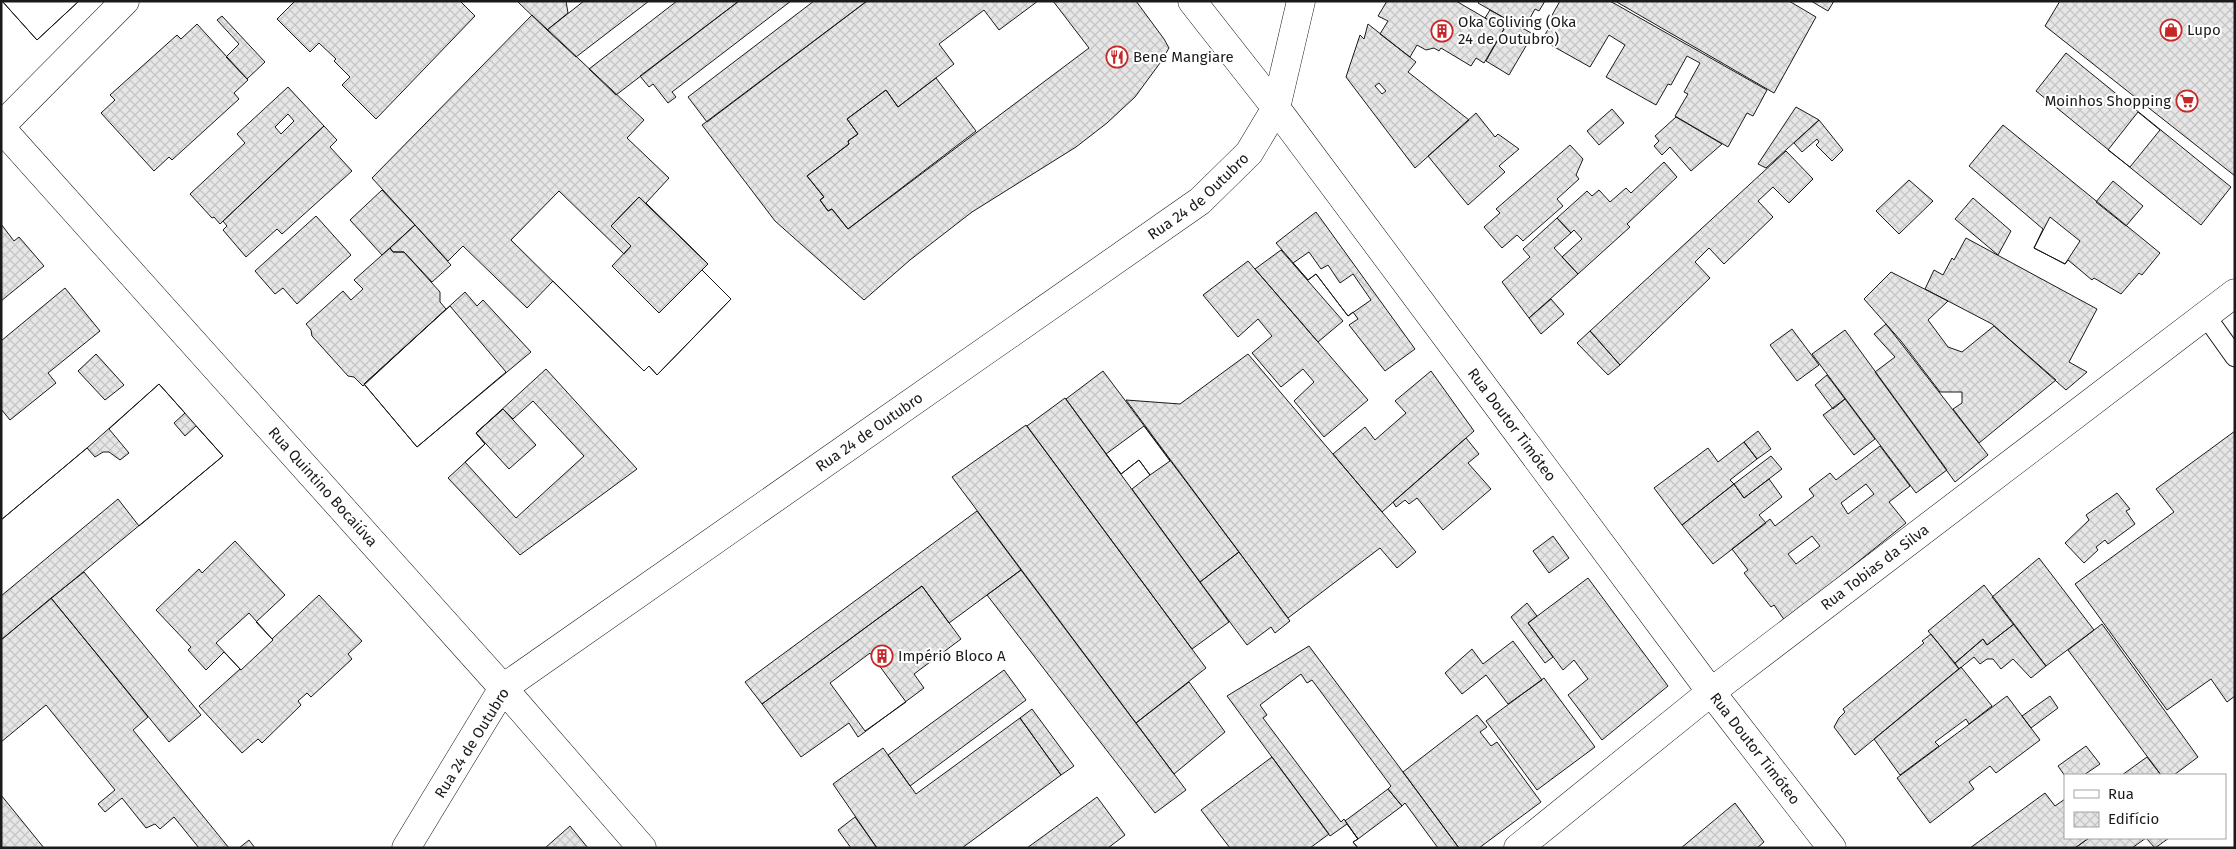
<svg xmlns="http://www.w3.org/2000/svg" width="2236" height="849" font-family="'Fira Sans',sans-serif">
	<defs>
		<pattern id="building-cross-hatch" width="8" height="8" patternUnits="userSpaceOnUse" patternTransform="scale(1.25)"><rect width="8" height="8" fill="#e6e6e6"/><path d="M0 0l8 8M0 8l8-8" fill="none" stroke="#c5c5c5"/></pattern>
	</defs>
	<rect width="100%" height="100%" fill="#fff"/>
	<path fill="url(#building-cross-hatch)" stroke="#1a1a1a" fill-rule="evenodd" d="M2 1H79L37 40Z
		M2 1H79L37 40Z
		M295 1H460L475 16 376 119 342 85 350 77 334 61 336 59 319 43 310 52 277 19Z
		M517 1H566L568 13 547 30Z
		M584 1H649L576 57 547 30Z
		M677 1H739L616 95 589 69Z
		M739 1H791L672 92 676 97 668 103 653 84 649 87 640 76Z
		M814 1H867L707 122 688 97Z
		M867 1H1136L1164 39 1169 48 1160 63 1135 97 1107 123 1076 147 972 212 910 260 864 300 775 221 702 125Z
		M1038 1H1053L1089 48 848 229 832 209 828 211 820 200 824 197 807 176 849 144 848 141 858 134 847 119 886 90 898 107 954 64 939 44 984 10 999 30Z
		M1387 1H1456L1504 29 1484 63 1476 58 1471 66 1441 48 1439 51 1434 48 1426 50 1417 45 1410 57 1380 34 1388 21 1378 16Z
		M1479 1H1545L1539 11 1535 9 1524 29 1478 3Z
		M1560 1H1610L1767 90 1753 116 1747 113 1728 147 1675 116 1688 94 1684 92 1700 63 1687 56 1671 85 1668 84 1656 105 1606 77 1625 45 1609 35 1590 67 1542 40 1554 19 1551 17Z
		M1615 1H1789L1816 17 1774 93Z
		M1811 1H1834L1828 11Z
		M2060 1H2235V176L2045 26Z
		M1490 10 1533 34 1509 75 1486 61 1504 29 1485 18Z
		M532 15 644 120 627 138 669 178 646 203 708 264 702 270 731 299 657 375 649 366 644 371 553 281 527 308 463 246 448 261 372 178Z
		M222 16 265 62 247 79 226 57 239 44 217 20Z
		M197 24 248 80 234 93 239 99 172 160 169 157 154 171 101 113 115 100 110 95 177 35 181 39Z
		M1368 24 1416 62 1408 72 1469 120 1415 168 1346 77 1360 35 1364 39ZM1379 83 1386 91 1382 94 1375 86Z
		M2066 53 2231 187 2201 225 2036 91Z
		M936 78 976 131 848 229 832 209 828 211 820 200 824 197 807 176 849 144 848 141 858 134 847 119 886 90 898 107Z
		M288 87 324 126 220 224 214 217 212 218 190 194 245 143 237 134ZM288 114 294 121 281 134 275 127Z
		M1796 107 1819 120 1766 168 1758 164Z
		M1612 109 1624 123 1599 145 1587 131Z
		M2138 112 2160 130 2130 167 2108 150Z
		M1476 113 1495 137 1498 134 1519 149 1499 166 1505 172 1468 205 1428 156Z
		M1676 117 1722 144 1691 171 1670 147 1662 155 1654 146 1659 141 1655 136Z
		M1819 120 1843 150 1832 161 1816 145 1819 142 1817 139 1802 152 1794 143Z
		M2003 125 2160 253 2142 275 2139 273 2121 294 2094 278 2092 280 2068 260 2065 264 2034 248 2043 229 1969 166Z
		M324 126 337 140 330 147 352 171 282 234 277 229 246 257 223 230 227 226 223 221Z
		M1570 145 1583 159 1576 175 1579 179 1557 199 1563 206 1523 241 1517 235 1502 248 1484 227 1500 213 1496 209Z
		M1786 151 1813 179 1789 203 1773 187 1758 201 1773 217 1724 264 1709 248 1695 262 1710 278 1620 365 1590 331Z
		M1664 162 1677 177 1627 224 1630 227 1578 274 1562 257 1582 239 1574 230 1571 233 1557 218 1587 191 1592 196 1599 190 1610 202 1626 188 1631 193Z
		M1909 180 1933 201 1899 234 1876 211Z
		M2113 181 2143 206 2126 226 2096 202Z
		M382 190 415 225 382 255 350 220Z
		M559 191 624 254 631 246 611 226 639 197 708 264 702 270 731 299 657 375 649 366 644 371 511 240Z
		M639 197 708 264 659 313 612 266 631 246 611 226Z
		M1973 198 2011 231 1998 255 1955 219Z
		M1316 212 1415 349 1385 371 1349 325 1358 319 1353 312 1348 316 1316 274 1308 280 1276 243Z
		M316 216 351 255 297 304 283 288 275 294 255 271Z
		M2050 217 2080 241 2065 264 2034 248Z
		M1557 218 1571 233 1554 248 1578 274 1529 318 1502 282 1530 257 1523 249Z
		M1 224 14 241 19 237 44 266 1 301Z
		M415 225 451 265 432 282 404 252H393L390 248Z
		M1966 238 2097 309 2069 362 2087 372 2066 390 1992 324 1925 289 1934 270 1943 275 1952 258 1954 260Z
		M390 248 393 252H404L440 292V302L446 309 363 386 354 377 348 376 312 336 311 330 306 324 343 291 351 300 363 289 354 280Z
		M1281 250 1343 321 1318 342 1255 269Z
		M1309 252 1321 269 1328 265 1340 283 1353 274 1371 300 1348 316 1316 274 1308 280 1293 263Z
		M1248 261 1368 400 1324 437 1294 401 1314 382 1303 369 1281 387 1252 353 1272 336 1258 319 1238 337 1203 295Z
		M1891 272 1948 301 1928 320 1948 347 1962 352 1994 326 2056 380 1979 443 1953 409 1962 403V392H1940L1901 341 1864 299Z
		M65 288 100 331 48 373 56 383 10 420 1 409V341Z
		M465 292 477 306 483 300 531 352 417 447 364 384Z
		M1551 299 1564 314 1541 334 1529 318Z
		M450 306 506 372 417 447 364 384Z
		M1886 324 1988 455 1955 482 1875 372 1895 357 1874 334Z
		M1792 329 1819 365 1797 381 1770 345Z
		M1845 330 1947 470 1916 493 1812 354Z
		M1590 331 1620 365 1608 375 1577 343Z
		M96 354 124 385 105 400 78 371Z
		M1248 354 1416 552 1397 568 1380 548 1288 618 1126 400 1180 404Z
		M546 369 637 469 520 555 448 478 485 444 476 433Z
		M1103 371 1239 552 1200 582 1132 489 1150 475 1139 460 1121 474 1066 399Z
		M1431 371 1474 431 1382 512 1333 454 1365 427 1375 440 1406 413 1395 401Z
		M1827 375 1845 399 1833 409 1815 385Z
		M159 384 223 456 1 640V520L87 448Z
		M159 384 185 413 174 423 185 436 196 426 223 456 139 526 118 499 1 596V520L87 448 95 457 103 452H109L120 460 129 453 109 429Z
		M1065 398 1229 622 1192 649 1027 426Z
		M1845 399 1875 439 1854 455 1823 415Z
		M533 401 584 456 516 518 465 462 485 444 476 433 503 409 513 419Z
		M503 409 536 445 509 469 476 433Z
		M1026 425 1206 668 1136 723 952 477Z
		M1144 426 1170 461 1150 475 1139 460 1121 474 1106 454Z
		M1758 431 1771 449 1757 459 1744 442Z
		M2235 431V696L2227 702 2211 679 2167 710 2075 584 2174 512 2156 489Z
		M1466 438 1479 454 1468 463 1491 489 1443 530 1417 498 1409 504 1405 500 1396 507 1393 502Z
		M1744 442 1757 459 1730 480 1734 484 1682 525 1654 488 1708 448 1718 462Z
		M1880 446 1910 486 1889 502 1906 523 1785 621 1774 605 1771 607 1744 573 1748 570 1732 549 1770 519 1775 526 1814 496 1809 489 1830 473 1836 480ZM1866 484 1874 494 1848 514 1841 503ZM1812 536 1820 546 1796 564 1788 554Z
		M1771 456 1782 469 1744 498 1734 484Z
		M1769 479 1782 497 1759 515 1766 523 1713 564 1682 525 1734 484 1744 498Z
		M2117 493 2130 509 2126 511 2135 524 2108 544 2105 540 2096 547 2098 550 2084 563 2065 543 2089 520 2086 515Z
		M977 511 1021 570 949 623 922 586 762 704 745 682Z
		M1553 536 1569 558 1549 573 1533 551Z
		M235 541 285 595 256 622 272 639 319 595 362 641 348 654 352 659 311 697 307 693 298 701 301 705 262 743 258 739 242 753 199 706 240 669 224 652 206 670 188 650 191 647 156 610 199 569 202 573Z
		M1239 552 1290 621 1275 633 1271 627 1247 645 1200 582Z
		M2039 558 2094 630 2046 666 1992 597Z
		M1021 570 1186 790 1155 813 987 595Z
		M84 572 201 715 169 742 51 598Z
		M1588 578 1668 686 1602 740 1568 695 1588 679 1574 660 1563 670 1528 623Z
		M1984 585 2014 624 1987 645 1983 639 1955 663 1928 631Z
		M922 586 961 639 914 674 924 688 858 737 849 723 801 757 762 704Z
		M51 598 148 717 133 730 229 848H1V640Z
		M1527 603 1537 616 1528 623 1553 657 1545 663 1511 617Z
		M249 613 273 640 241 670 216 643Z
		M2014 624 2046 666 2031 678 2013 659 2001 669 1993 659H1987L1980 664 1974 657 1959 669 1955 663 1983 639 1987 645Z
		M2102 624 2198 757 2174 775H2161L2068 650Z
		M1931 634 1959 669 1855 755 1834 727 1839 718 1845 712 1843 709 1924 643 1922 641Z
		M1513 641 1542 680 1508 704 1486 675 1462 694 1445 673 1472 649 1483 664Z
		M1309 646 1403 772 1459 848H1358L1353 842 1358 839 1347 824 1330 836 1227 696Z
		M870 653 906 702 865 731 830 683Z
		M1961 667 1992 706 1969 724 1966 719 1935 742 1939 746 1900 775 1874 739Z
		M1004 670 1026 700 910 786 888 755Z
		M1301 674 1307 683 1312 680 1391 786 1388 789 1402 806 1405 803 1438 848H1358L1353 842 1358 839 1344 819 1341 822 1263 718 1267 715 1260 705Z
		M1544 678 1595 747 1537 790 1486 721Z
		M1189 682 1225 732 1174 774 1136 723Z
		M2007 696 2040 740 1996 773 1990 766 1969 782 1974 789 1930 823 1897 778Z
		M2050 696 2058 708 2031 728 2022 716Z
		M46 705 115 790 98 804 105 812 122 798 146 828 155 824 160 829 174 817 199 848H44L1 795V742Z
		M1032 709 1074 766 1061 775 1020 718Z
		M1477 715 1487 727 1480 732 1491 746 1497 742 1541 802 1479 848H1459L1403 772Z
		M1020 718 1061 775 962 848H877L833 784 883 748 916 794Z
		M2086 746 2100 764 2084 775 2065 776 2058 766Z
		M1272 757 1329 834 1310 848H1230L1201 810Z
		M2147 757 2161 775H2122Z
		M1388 789 1402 806 1358 839 1345 821Z
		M2045 793 2055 806 2065 799V838H2089L2075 848H1970Z
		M1097 797 1125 835 1108 848H1027Z
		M1735 803 1764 842 1757 848H1681Z
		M855 817 877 848H851L838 830Z
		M570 826 588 848H545Z
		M2089 838H2146L2132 848H2075Z
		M2146 838H2169L2155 848Z
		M249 840 255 848H239Z"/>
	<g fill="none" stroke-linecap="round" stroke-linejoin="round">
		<g stroke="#1a1a1a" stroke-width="21">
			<path id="lane" d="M2205 315 2235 357"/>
		</g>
		<g stroke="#1a1a1a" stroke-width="29">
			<g id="street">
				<path id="s1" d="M1518 848 1711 692 2235 293"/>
			</g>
		</g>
		<g stroke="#1a1a1a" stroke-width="29">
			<g id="secondary">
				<path id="s2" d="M1192 1 1276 108 1711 692 1832 848"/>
				<path d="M1 126 125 1"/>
				<path id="s3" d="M1 128 503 688 642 848"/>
				<path id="s4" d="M406 848 503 688 1200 201 1249 153 1276 108 1301 1"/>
			</g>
		</g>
		<use href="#lane" stroke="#fff" stroke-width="19"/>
		<use href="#street" stroke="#fff" stroke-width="28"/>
		<use href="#secondary" stroke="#fff" stroke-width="28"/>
	</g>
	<defs>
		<g id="shop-ring" transform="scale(1.125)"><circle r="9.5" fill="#fff" stroke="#c62828" stroke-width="1.5"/><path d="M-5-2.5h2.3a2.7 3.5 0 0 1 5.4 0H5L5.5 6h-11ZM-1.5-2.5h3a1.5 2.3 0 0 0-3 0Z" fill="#c62828"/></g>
		<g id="building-ring" transform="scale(1.125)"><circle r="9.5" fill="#fff" stroke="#c62828" stroke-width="1.5"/><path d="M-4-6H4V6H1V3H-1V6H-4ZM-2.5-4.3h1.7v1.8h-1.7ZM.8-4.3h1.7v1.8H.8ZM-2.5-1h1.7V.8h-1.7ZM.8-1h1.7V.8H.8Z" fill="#c62828"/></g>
		<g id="restaurant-ring" transform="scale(1.125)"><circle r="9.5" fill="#fff" stroke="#c62828" stroke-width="1.5"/><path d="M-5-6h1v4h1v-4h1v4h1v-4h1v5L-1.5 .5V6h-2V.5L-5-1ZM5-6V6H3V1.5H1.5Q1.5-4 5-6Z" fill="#c62828"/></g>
		<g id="supermarket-ring" transform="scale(1.125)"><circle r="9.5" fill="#fff" stroke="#c62828" stroke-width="1.5"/><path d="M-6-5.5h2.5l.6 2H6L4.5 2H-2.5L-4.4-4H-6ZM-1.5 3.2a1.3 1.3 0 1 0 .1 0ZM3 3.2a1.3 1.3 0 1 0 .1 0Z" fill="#c62828"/></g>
	</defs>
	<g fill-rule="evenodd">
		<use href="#shop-ring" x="2171" y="30"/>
		<use href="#building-ring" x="1442" y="31"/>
		<use href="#restaurant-ring" x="1117" y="57"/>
		<use href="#supermarket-ring" x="2187" y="101"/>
		<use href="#building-ring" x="882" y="656"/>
	</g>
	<g text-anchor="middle" stroke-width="4" stroke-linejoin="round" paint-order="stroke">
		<g font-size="15" fill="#1a1a1a" stroke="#fff" text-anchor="start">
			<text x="1458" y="27">Oka Coliving (Oka<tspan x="1458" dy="17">24 de Outubro)</tspan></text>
			<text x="2187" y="35">Lupo</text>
			<text x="1133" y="62">Bene Mangiare</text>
			<text x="2171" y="106" text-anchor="end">Moinhos Shopping</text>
			<text x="898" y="661">Império Bloco A</text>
		</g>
		<g font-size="15" fill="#1a1a1a" stroke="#fff">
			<text dy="5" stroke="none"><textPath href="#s4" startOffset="1039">Rua 24 de Outubro</textPath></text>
			<text dy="5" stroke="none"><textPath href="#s2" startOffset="531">Rua Doutor Timóteo</textPath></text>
			<text dy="5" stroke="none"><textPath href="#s4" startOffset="634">Rua 24 de Outubro</textPath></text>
			<text dy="5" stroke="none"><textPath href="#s3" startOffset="482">Rua Quintino Bocaiúva</textPath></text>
			<text dy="5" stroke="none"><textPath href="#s1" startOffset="454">Rua Tobias da Silva</textPath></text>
			<text transform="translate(472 743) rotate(-58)" y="5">Rua 24 de Outubro</text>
			<text dy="5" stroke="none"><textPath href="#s2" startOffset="936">Rua Doutor Timóteo</textPath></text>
		</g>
	</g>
	<rect width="2236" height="849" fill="none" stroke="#1a1a1a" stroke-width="5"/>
	<rect x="2064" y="774" width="162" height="65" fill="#ffffff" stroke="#a3a3a3"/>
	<rect x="2074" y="790" width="25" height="8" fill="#ffffff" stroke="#a3a3a3"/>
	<text x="2108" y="799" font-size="15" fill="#1a1a1a">Rua</text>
	<rect x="2074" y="812" width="25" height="15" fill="url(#building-cross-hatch)" stroke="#a3a3a3"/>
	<text x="2108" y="824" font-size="15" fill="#1a1a1a">Edifício</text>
</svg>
